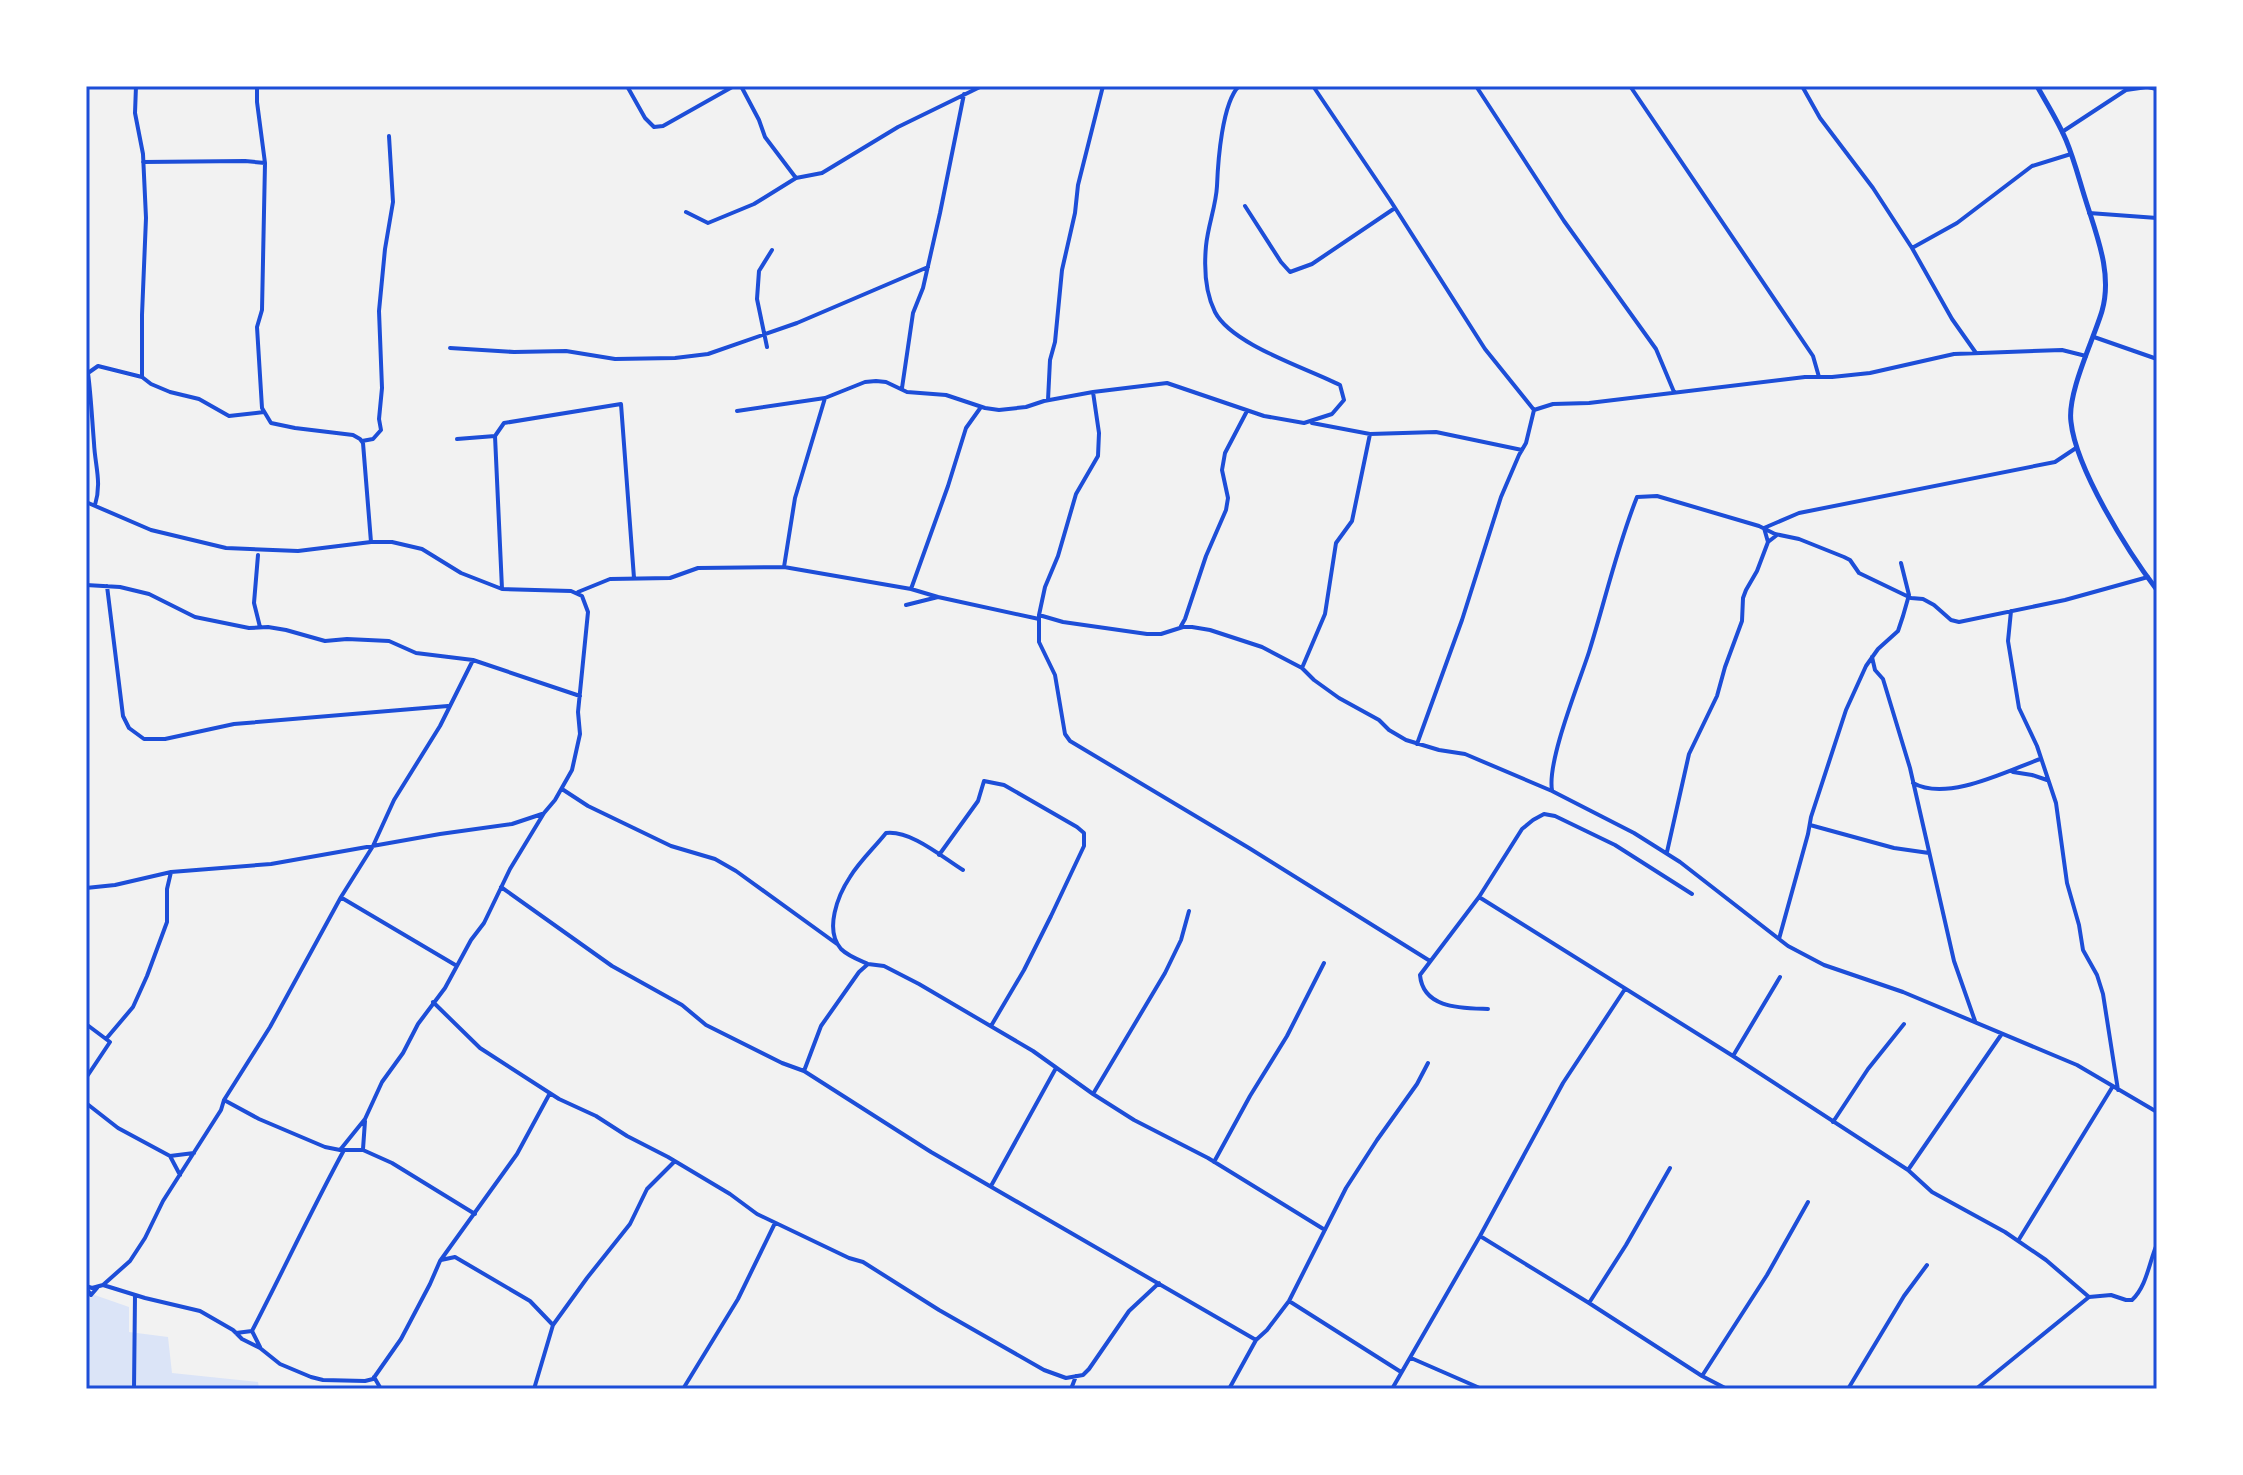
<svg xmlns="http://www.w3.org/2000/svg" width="2243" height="1475" font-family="Barlow,sans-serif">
	<rect width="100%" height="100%" fill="#f2f2f2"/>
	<path fill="#dbe4f7" d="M86 1292 129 1307V1332L168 1337 172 1373 258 1382 259 1389H86Z"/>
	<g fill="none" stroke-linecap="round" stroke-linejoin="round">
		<path stroke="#1d4ed8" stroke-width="4" d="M136 86 135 113 143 154 146 218 142 315V377L151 384 170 392 199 399 229 416 264 412
			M257 86V102L265 163 262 310 257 327 262 408 271 423 295 428 353 435 360 439 363 443 371 542
			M627 86 645 118 654 127 663 126 734 86
			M741 86 759 120 765 137 796 178
			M1313 86 1390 200 1485 349 1534 410 1553 404 1589 403 1805 377H1832L1870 373 1954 354 2062 350 2086 356
			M1476 86 1564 221 1656 349 1674 392
			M1630 86 1813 356 1819 377
			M1802 86 1820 118 1873 188 1912 248 1952 319 1976 353
			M2062 132 2126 90 2147 87 2157 89
			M143 162 245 161 265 163
			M1245 206 1281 262 1290 272 1312 264 1395 208
			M686 212 708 223 754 204 796 178 822 173 898 127 982 86
			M2089 213 2157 218
			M1912 248 1957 223 2032 166 2071 154
			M2094 337 2157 359
			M767 347 757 299 759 271 772 250
			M450 348 514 352 566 351 615 359 675 358 708 354 797 323 928 267
			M902 388 913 313 923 288 940 213 964 94
			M1093 392 1099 433 1098 456 1076 494 1058 556 1045 587 1039 615V642L1055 675 1065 734 1070 741 1249 848 1430 961
			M825 398 795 498 784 567 911 589
			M1048 400 1050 360 1055 342 1062 270 1075 213 1078 185 1103 86
			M737 411 825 398 865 382 876 381 886 382 907 392 946 395 985 408 999 410 1026 407 1044 401 1093 392 1167 383 1264 416 1304 423 1332 414 1344 400 1340 385C1307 368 1232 345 1215 312 1205 292 1204 268 1206 246 1208 225 1216 206 1217 186 1218 161 1222 103 1239 86
			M1370 434 1436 432 1522 450
			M457 439 495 436
			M362 441 373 439 381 430 379 419 382 388 379 311 385 249 393 202 389 136
			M86 502 151 530 226 548 298 551 371 542H392L422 549 461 573 502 589 571 591 582 596 588 612 578 712 580 734 572 770 555 800 544 813 510 869 484 923 471 940 445 988 418 1024 403 1053 382 1082 365 1119 340 1150
			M95 505C102 482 95 466 94 443 92 419 91 396 88 373L98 366 142 377
			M1768 542 1764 528 1799 513 2055 462 2076 448
			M258 555 254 603 260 627
			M86 585 120 587 149 594 195 617 249 628 268 627 286 630 325 641 347 639 389 641 416 653 473 660 580 696
			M107 586 123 716 129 728 144 739H165L234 724 448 706
			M502 589 495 436 504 423 621 404 634 578
			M578 592 610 579 670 578 698 568 784 567
			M938 597 911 589 948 486 966 428 981 407
			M906 605 938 597 1039 619
			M2011 611 2008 641 2019 708 2037 746 2056 803 2067 883 2079 925 2083 950 2097 975 2103 994 2118 1090
			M1039 615 1063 622 1147 634H1161L1183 627H1192L1210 630 1262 647 1302 668 1314 680 1339 698 1379 720 1389 730 1406 740 1439 750 1465 754 1552 791 1634 833 1680 862 1788 946 1824 965 1903 992 2077 1065 2157 1112
			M1181 626 1185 619 1206 556 1226 510 1228 498 1222 470 1225 453 1247 411
			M1872 657 1875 670 1883 679 1910 768 1954 961 1975 1021
			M1302 668 1325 614 1336 543 1352 521 1370 434 1312 423
			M1417 744 1462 620 1501 497 1519 455 1526 443 1534 410
			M2013 772 2032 775 2047 780
			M1913 783C1947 802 2007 771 2040 759
			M562 789 588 806 671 846 715 859 736 871 837 944
			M1552 790C1547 761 1579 683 1589 652 1605 601 1617 547 1637 497L1657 496 1759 526 1775 534 1799 539 1844 557 1850 560 1859 573 1911 598 1923 599 1934 605 1951 620 1959 622 2065 600 2148 577
			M1810 825 1894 848 1929 853
			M1667 852 1689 754 1717 696 1725 667 1742 621 1743 598 1746 590 1757 571 1768 542 1777 535
			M939 855 978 801 984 781 1004 785 1077 827 1084 833V846L1051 916 1024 970 991 1026
			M501 887 612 966 682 1005 706 1025 782 1063 804 1071 931 1152 1256 1340
			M86 888 115 885 171 872 271 864 440 834 512 824 542 814
			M1479 897 1733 1056 1908 1170 1932 1192 2005 1232 2046 1260 2089 1297 2111 1295 2126 1300H2132C2147 1286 2149 1262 2157 1244
			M342 898 457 966
			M1779 939 1808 834 1811 817 1846 710 1866 666 1878 649 1898 631 1903 616 1909 595 1901 563
			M868 964C859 960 848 956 841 949 824 930 838 895 850 877 859 862 874 848 886 833 911 830 942 857 963 870
			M433 1002 480 1048 559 1099 596 1116 627 1136 668 1157 730 1194 757 1214 849 1258 863 1262 939 1310 1044 1370 1066 1378 1083 1375 1089 1369 1129 1311 1159 1283
			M1488 1009C1462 1008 1423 1009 1420 975L1479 897 1522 829 1533 820 1544 814 1555 816 1615 845 1692 894
			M86 1024 110 1042 86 1078
			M106 1039 133 1007 147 976 167 922V889L171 872
			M1733 1056 1780 977
			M804 1071 821 1026 859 972 868 964 884 966 919 984 1033 1051 1093 1094 1134 1120 1208 1158 1325 1230
			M1093 1094 1165 973 1181 940 1189 911
			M224 1100 259 1119 325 1147 340 1150H363L392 1163 475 1214
			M86 1103 118 1128 170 1156 194 1153
			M1833 1122 1868 1069 1904 1024
			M363 1149 365 1121
			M170 1156 180 1175
			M1214 1162 1250 1096 1287 1036 1324 963
			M1908 1170 2001 1035
			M991 1186 1056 1068
			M1480 1236 1589 1303 1702 1376 1727 1389
			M2018 1241 2113 1086
			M441 1260 455 1257 530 1301 552 1324
			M103 1285 145 1298 200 1311 233 1330 242 1339 260 1348 280 1364 311 1377 323 1380 365 1381 373 1379 401 1339 430 1284 440 1261 517 1154 550 1093
			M86 1286 92 1288 103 1285 130 1261 145 1238 163 1201 221 1110 224 1100 270 1027 341 897 373 846 394 800 440 726 473 660
			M86 1288 91 1295 97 1288
			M1289 1301 1401 1372
			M1589 1303 1626 1245 1670 1168
			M252 1331C283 1271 312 1209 344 1150
			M252 1331 260 1347
			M236 1333 252 1331
			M1411 1358 1482 1389
			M1702 1376 1767 1275 1808 1202
			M374 1377 381 1389
			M134 1389 135 1295
			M534 1389 553 1325 587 1278 630 1224 647 1189 675 1161
			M683 1389 738 1299 775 1223
			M1071 1389 1076 1376
			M1229 1389 1256 1340 1267 1330 1289 1301 1346 1188 1377 1140 1417 1084 1428 1063
			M1392 1389 1480 1236 1563 1083 1625 989
			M1848 1389 1904 1296 1927 1265
			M1976 1389 2089 1297"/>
		<path stroke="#1d4ed8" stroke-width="5" d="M2037 86C2047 104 2058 121 2066 140 2074 159 2079 179 2085 198 2096 234 2113 273 2102 311 2093 341 2067 393 2071 422 2076 469 2128 552 2157 590"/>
	</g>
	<rect width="2243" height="1475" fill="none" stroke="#ffffff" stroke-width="176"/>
	<rect x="88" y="88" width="2067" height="1299" fill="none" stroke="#1d4ed8" stroke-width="3"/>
</svg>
